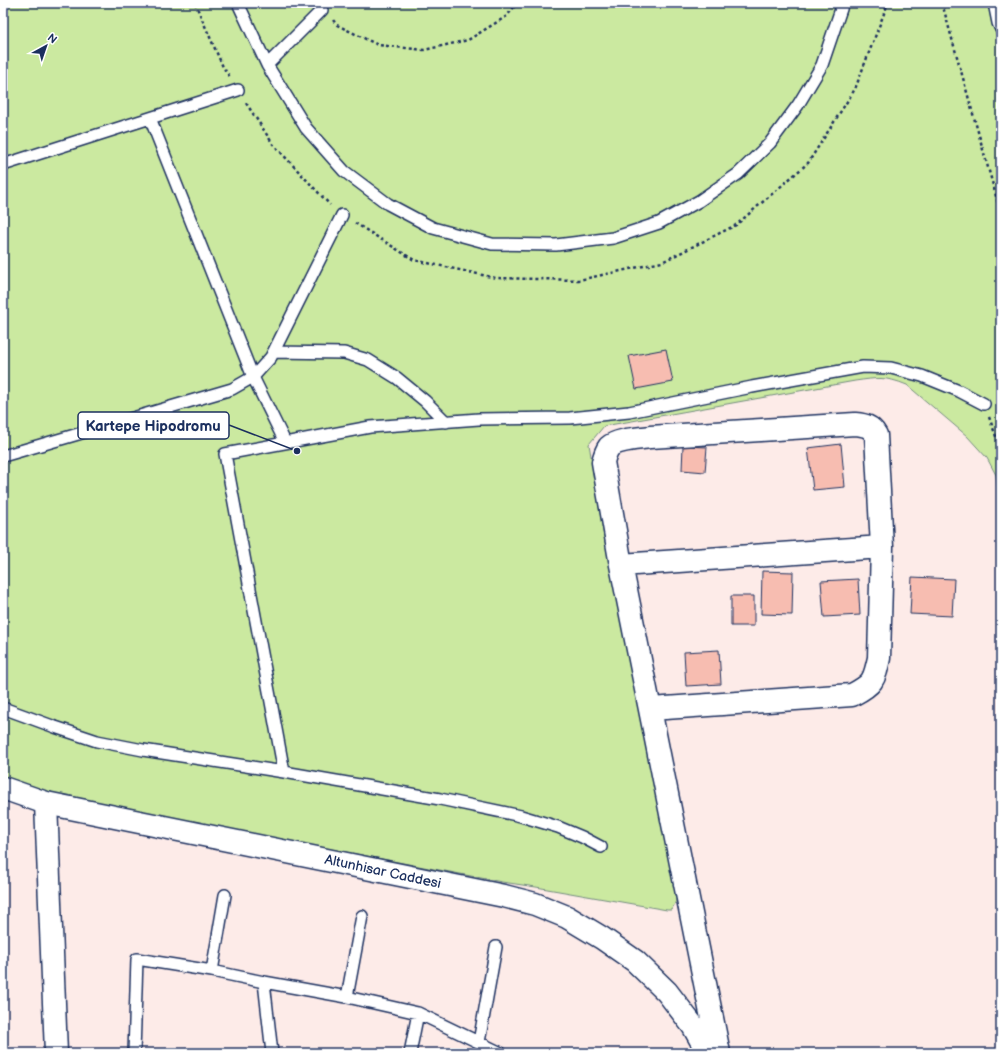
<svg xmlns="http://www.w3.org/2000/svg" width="1004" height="1056" font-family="'Balsamiq Sans',sans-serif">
	<rect width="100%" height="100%" fill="#fdebe8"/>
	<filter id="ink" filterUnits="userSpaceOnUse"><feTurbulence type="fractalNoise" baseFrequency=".025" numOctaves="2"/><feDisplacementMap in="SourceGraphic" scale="8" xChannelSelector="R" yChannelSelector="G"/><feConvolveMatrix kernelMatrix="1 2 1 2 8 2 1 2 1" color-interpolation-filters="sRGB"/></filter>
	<g filter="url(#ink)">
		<path fill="#cbe9a0" stroke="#738c7f" d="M3 3H1001V638L998 492 996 475 987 458 967 436 907 385C885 376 877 378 855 381L604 426 589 444 604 537 677 873C677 885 680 899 671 910H667L536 887 502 882 132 811 43 791 3 777Z"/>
		<path fill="#f7bdb1" stroke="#1b2f5e" d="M666 349 673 382 636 389 629 356Z
			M841 444 845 487 813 490 808 448Z
			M683 446 707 447 705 472 682 470Z
			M762 571 793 572 792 615 761 614Z
			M912 577 954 579 952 616 910 614Z
			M858 579 860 615 824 617 821 581Z
			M731 596H754V626H731Z
			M719 650 721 684 686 686 684 652Z"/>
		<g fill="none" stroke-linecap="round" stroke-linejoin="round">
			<g stroke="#1b2f5e" stroke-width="14">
				<path id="service" d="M238 3 267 65 306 128 344 171 388 204 433 228 492 244 556 245 613 238 659 223 699 201 738 174 770 143 798 105 822 65 841 9 842 3
					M994 3 998 23 1001 29
					M267 65 322 10
					M150 118 253 377 285 442
					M3 165 238 90
					M274 352 344 353 368 360 397 378 425 401 446 422
					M3 456 232 389 253 377 271 357 342 215
					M3 708 55 727 97 741 143 750 284 772 440 799 521 816 558 827 582 837 601 847
					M284 772 225 454 370 427 479 419 570 418 629 412 752 387 863 367 891 368 922 376 959 391 984 404
					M212 971 225 895
					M264 982 272 1053
					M347 997 362 916
					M479 1042 496 947
					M134 1053 137 959 212 971 264 982 347 997 418 1013 501 1053
					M410 1053 418 1013"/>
			</g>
			<g stroke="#1b2f5e" stroke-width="25">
				<path id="minor" d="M621 565 882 547
					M651 709 852 695C873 684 874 681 879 658L882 547 876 435C871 426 865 425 855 424L650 437C639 439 618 439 609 447 606 451 604 458 603 462L621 565 719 1053
					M46 803 56 1053"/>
			</g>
			<g stroke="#1b2f5e" stroke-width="25">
				<path id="tertiary" d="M3 788 46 803 504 896 535 904 567 917 602 938 635 961 667 992 693 1026 708 1053"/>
			</g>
			<path stroke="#1b2f5e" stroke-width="2.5" stroke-dasharray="3 3" stroke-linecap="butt" d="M195 3 223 67 230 77
				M942 3 1001 214
				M333 20 337 25 378 45 424 50 468 40 507 16 517 3
				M246 103 273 144 330 205
				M355 223 414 260 496 278 579 280 662 262 736 225 808 163 855 89 888 3
				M989 417 1001 450"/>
			<use href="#service" stroke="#fff" stroke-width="11"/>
			<use href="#minor" stroke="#fff" stroke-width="22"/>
			<use href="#tertiary" stroke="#fff" stroke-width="22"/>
		</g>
	</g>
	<g text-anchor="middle" stroke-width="3" stroke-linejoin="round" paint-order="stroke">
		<g font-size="14" fill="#1b2f5e" stroke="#fff">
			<text transform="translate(383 871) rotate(12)" y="5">Altunhisar Caddesi</text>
		</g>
	</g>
	<path fill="none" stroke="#1b2f5e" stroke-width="1.5" d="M297 451L229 425"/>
	<circle fill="#1b2f5e" stroke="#fff" stroke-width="1.5" cx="297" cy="451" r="4"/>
	<rect fill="#fff" stroke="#1b2f5e" stroke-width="1.5" x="78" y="412" width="151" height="27" rx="4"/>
	<g font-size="15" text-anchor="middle" font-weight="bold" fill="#1b2f5e">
		<text x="153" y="431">Kartepe Hipodromu</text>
	</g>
	<rect width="1004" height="1056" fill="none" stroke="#fff" stroke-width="16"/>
	<rect x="8" y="8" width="988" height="1040" fill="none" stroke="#1b2f5e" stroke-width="1.5" filter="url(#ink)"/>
	<g transform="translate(46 46) rotate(40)" stroke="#ffffff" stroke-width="3" paint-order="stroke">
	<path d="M0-3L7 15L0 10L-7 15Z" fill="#1b2f5e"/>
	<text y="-6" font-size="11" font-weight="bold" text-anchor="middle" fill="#1b2f5e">N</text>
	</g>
</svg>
